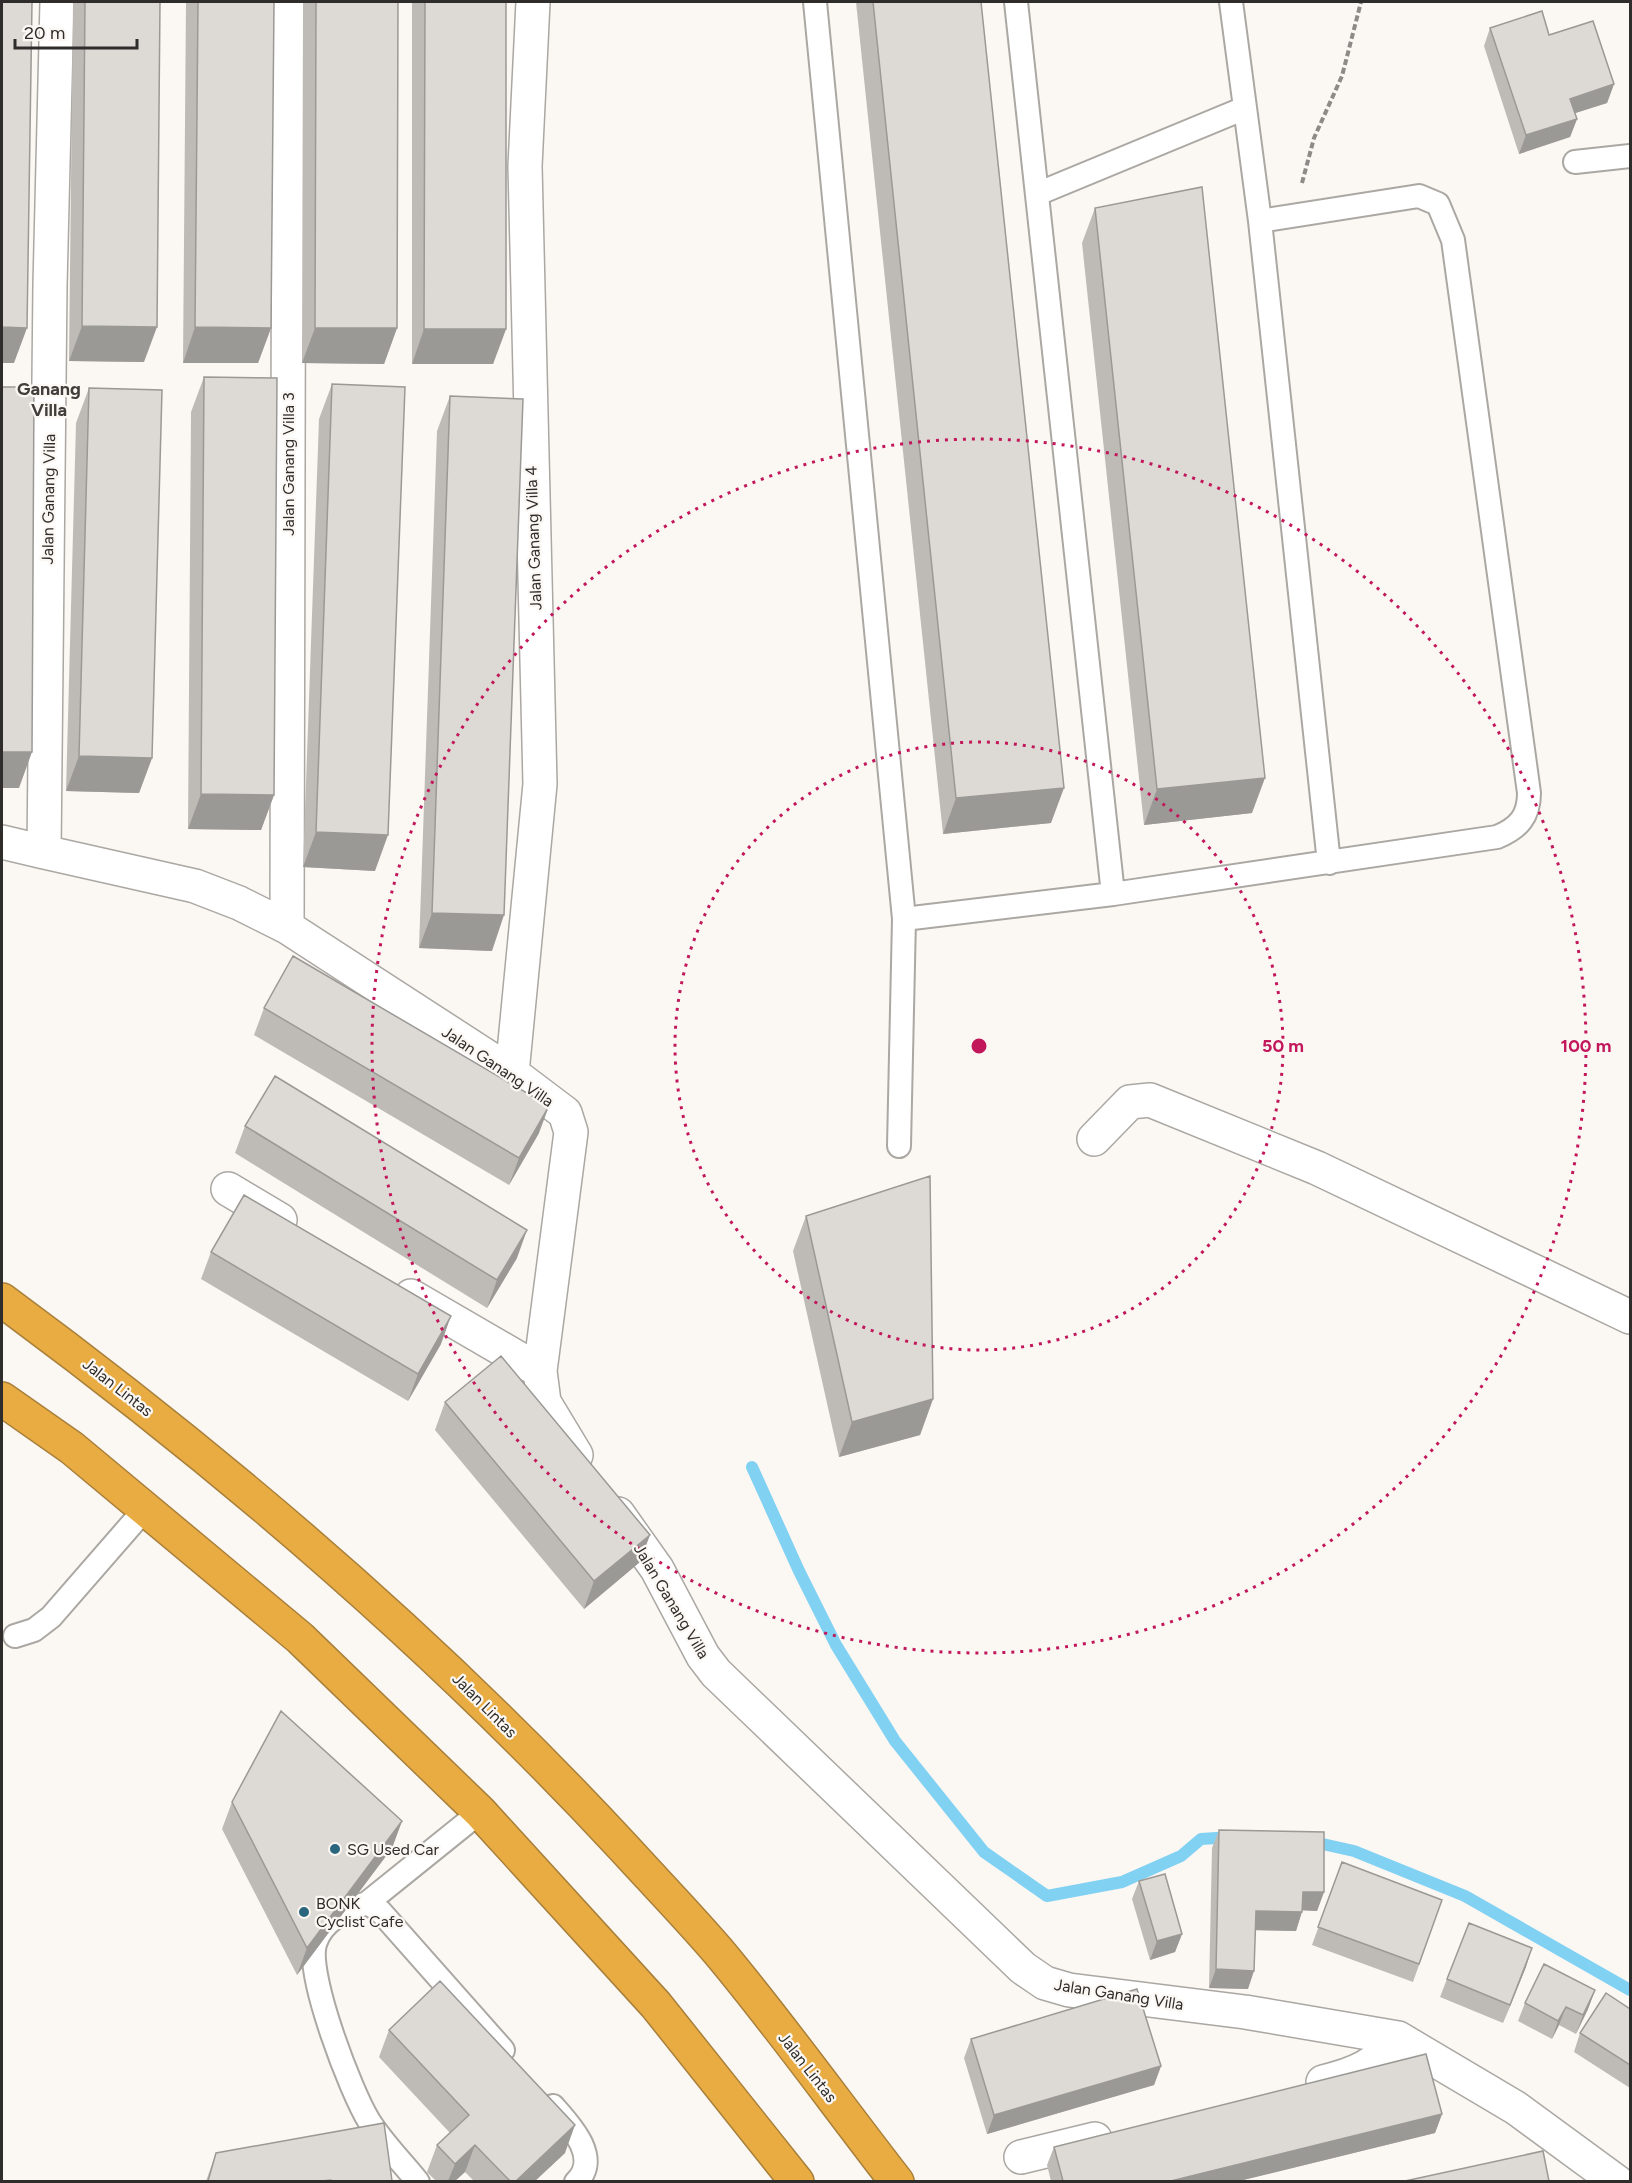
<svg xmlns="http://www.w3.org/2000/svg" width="1632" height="2183" font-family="Figtree,sans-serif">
	<rect width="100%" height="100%" fill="#fbf7f3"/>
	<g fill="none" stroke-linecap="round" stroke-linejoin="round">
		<path stroke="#81d1f3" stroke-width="12" d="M752 1467 799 1571 836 1645 895 1741 984 1852 1047 1896 1122 1882 1181 1856 1201 1839 1232 1837
			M1309 1841 1354 1851 1465 1896 1630 1990"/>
		<g stroke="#aba8a3" stroke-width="26">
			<path id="lane" d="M815 2 904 919 899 1146
				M1016 2 1113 894
				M1231 2 1260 221 1329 863
				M1575 162 1630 156
				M1037 194 1245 108
				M904 919 1113 894 1497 837C1519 828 1529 816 1529 793L1453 240 1438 204 1419 196 1260 221
				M15 1636 34 1630 51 1617 145 1509
				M367 1903 480 1812
				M553 2106C569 2124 602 2158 576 2182
				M418 2182C402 2162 382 2142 369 2121 351 2092 306 1975 315 1944 322 1920 346 1910 367 1903L380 1911 503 2050"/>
		</g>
		<g stroke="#aba8a3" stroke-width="36">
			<path id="street" d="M57 2 50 285 44 852 195 886 239 903 287 927 512 1073 565 1113 571 1132 540 1371 544 1402 576 1455
				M2 842 44 852
				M287 927 289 2
				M512 1073 540 784 525 166 533 2
				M1094 1139 1130 1102 1150 1100 1317 1168 1630 1317
				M228 1189 280 1220
				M411 1296 540 1371
				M618 1514 657 1569 703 1656 716 1673 1023 1968 1045 1983 1069 1990 1245 2012 1398 2038 1516 2108 1617 2182
				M1323 2082C1356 2074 1377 2065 1398 2038
				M1021 2157 1095 2139"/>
		</g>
		<g stroke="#a8803b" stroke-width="36">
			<path id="highway" d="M2 1300C226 1465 434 1643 624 1848 655 1882 688 1916 718 1951 780 2025 837 2105 897 2182
				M2 1399 72 1448 300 1638 480 1812 656 2005 797 2182"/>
		</g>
		<path stroke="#8d8a87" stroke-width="4" stroke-dasharray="6 3" stroke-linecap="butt" d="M1302 183 1314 138 1342 76 1361 2"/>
		<use href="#lane" stroke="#fff" stroke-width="22"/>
		<use href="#street" stroke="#fff" stroke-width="33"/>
		<use href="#highway" stroke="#e9ac43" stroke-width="33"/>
	</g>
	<path fill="#bebbb7" d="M73 2H160L144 362 69 361Z
		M186 2H274L271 328 258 363H183Z
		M303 2H398L397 328 384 364 302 363Z
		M412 2H506V329L493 364H412Z
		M856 2H981L1051 823 943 834Z
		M1490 28 1549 35 1614 84 1607 103 1575 113 1577 119 1570 137 1519 154 1484 46Z
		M1095 208 1252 813 1144 825 1082 243Z
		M204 377 274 795 261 830 188 829 191 412Z
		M332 384 375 871 303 867 319 419Z
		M89 388 152 758 139 793 66 791 76 423Z
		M450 396 492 951 419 948 437 431Z
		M264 1008 539 1133 509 1185 254 1035Z
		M245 1126 517 1258 487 1308 235 1153Z
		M806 1216 933 1399 920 1435 839 1457 793 1251Z
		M211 1252 441 1344 408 1401 201 1279Z
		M445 1402 640 1562 584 1609 435 1430Z
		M232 1802 402 1821 392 1848 297 1975 222 1829Z
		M1219 1830 1324 1892 1317 1911 1302 1910 1296 1931 1255 1930 1248 1989 1209 1988 1212 1848Z
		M1342 1862 1442 1900 1413 1982 1312 1945Z
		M1139 1881 1182 1934 1175 1952 1150 1960 1132 1899Z
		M1526 1967 1503 2023 1440 1997 1447 1979Z
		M1595 1990 1588 2009 1576 2034 1559 2025 1552 2039 1518 2021 1525 2003Z
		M1630 2009V2088L1574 2052 1580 2033Z
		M389 2030 565 2153 535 2181H474L465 2172 455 2181H436L427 2172 437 2145 450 2133 379 2057Z
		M971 2039 1161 2066 1154 2085 987 2134 964 2058Z
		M1442 2114 1435 2133 1239 2181H1051L1047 2165 1054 2147Z
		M216 2153 392 2181H206Z"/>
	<path fill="#9b9995" d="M1614 84 1607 103 1563 117 1570 99Z
		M1577 119 1570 137 1519 154 1526 135Z
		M82 326 157 327 144 362 69 361Z
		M2 327 27 328 14 363H2Z
		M195 327 271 328 258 363H183Z
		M315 328H397L384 364 302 363Z
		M424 329H506L493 364H412Z
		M2 752H32L19 788H2Z
		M79 756 152 758 139 793 66 791Z
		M1265 778 1252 813 1144 825 1157 789Z
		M1064 788 1051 823 943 834 956 798Z
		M201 794 274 795 261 830 188 829Z
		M316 832 388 835 375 871 303 867Z
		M432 913 504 915 492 951 419 948Z
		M549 1106 539 1133 509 1185 519 1158Z
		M527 1230 517 1258 487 1308 497 1280Z
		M451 1316 441 1344 408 1401 418 1374Z
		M933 1399 920 1435 839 1457 852 1422Z
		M650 1535 640 1562 584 1609 594 1581Z
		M402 1821 392 1848 297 1975 307 1948Z
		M1303 1892H1324L1317 1911 1296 1910Z
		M1256 1911 1302 1912 1296 1931 1249 1930Z
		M1182 1934 1175 1952 1150 1960 1157 1941Z
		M1532 1948 1526 1967 1503 2023 1510 2005Z
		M1216 1969 1254 1971 1248 1989 1209 1988Z
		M1595 1990 1588 2009 1576 2034 1583 2015Z
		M1566 2007 1559 2025 1552 2039 1558 2021Z
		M1161 2066 1154 2085 987 2134 994 2115Z
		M1442 2114 1435 2133 1239 2181H1171Z
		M575 2125 565 2153 535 2181H516Z
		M475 2145 465 2172 455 2181H448L455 2164Z"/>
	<path fill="#dddad5" stroke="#9b9995" stroke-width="1.5" d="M2 2H32L27 328 2 327Z
		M85 2H160L157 327 82 326Z
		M198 2H274L271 328 195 327Z
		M316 2H398L397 328H315Z
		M425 2H506V329H424Z
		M873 2H981L1064 788 956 798Z
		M1542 11 1549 35 1593 21 1614 84 1570 99 1577 119 1526 135 1490 28Z
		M1202 187 1265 778 1157 789 1095 208Z
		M204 377 277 378 274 795 201 794Z
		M332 384 405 387 388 835 316 832Z
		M2 387H34L32 752H2Z
		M89 388 162 390 152 758 79 756Z
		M450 396 523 399 504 915 432 913Z
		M293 956 549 1106 519 1158 264 1008Z
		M275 1076 527 1230 497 1280 245 1126Z
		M930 1176 933 1399 852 1422 806 1216Z
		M244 1195 451 1316 418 1374 211 1252Z
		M501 1356 650 1535 594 1581 445 1402Z
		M281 1711 402 1821 307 1948 232 1802Z
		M1219 1830 1324 1832V1892H1303L1302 1912 1256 1911 1254 1971 1216 1969Z
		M1342 1862 1442 1900 1419 1964 1318 1927Z
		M1165 1874 1182 1934 1157 1941 1139 1881Z
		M1469 1923 1532 1948 1510 2005 1447 1979Z
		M1544 1964 1595 1990 1583 2015 1566 2007 1558 2021 1525 2003Z
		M440 1981 575 2125 516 2181H510L475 2145 455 2164 437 2145 469 2115 389 2030Z
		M1137 1989 1161 2066 994 2115 971 2039Z
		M1606 1993 1630 2009V2065L1580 2033Z
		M1426 2054 1442 2114 1171 2181H1063L1054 2147Z
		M384 2123 392 2181H331V2180L321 2181H208L216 2153Z
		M1543 2151 1549 2181H1405Z"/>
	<g fill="none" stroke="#c2185b" stroke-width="3" stroke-dasharray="3 6">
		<circle cx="979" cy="1046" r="304"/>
		<circle cx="979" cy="1046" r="607"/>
	</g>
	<g fill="#2a667e" stroke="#fbf7f3" stroke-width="2">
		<circle cx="335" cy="1849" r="6"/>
		<circle cx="304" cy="1912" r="6"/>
	</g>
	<g text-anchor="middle" stroke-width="4.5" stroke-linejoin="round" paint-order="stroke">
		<g font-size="16" fill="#2e2d2b" stroke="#fbf7f3">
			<text transform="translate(288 464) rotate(-90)" y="6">Jalan Ganang Villa 3</text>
			<text transform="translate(48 499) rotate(-89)" y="6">Jalan Ganang Villa</text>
			<text transform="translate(533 538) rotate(-92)" y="6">Jalan Ganang Villa 4</text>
			<text transform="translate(498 1066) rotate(34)" y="6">Jalan Ganang Villa</text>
			<text transform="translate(118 1387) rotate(38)" y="6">Jalan Lintas</text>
			<text transform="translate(672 1601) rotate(59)" y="6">Jalan Ganang Villa</text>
			<text transform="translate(485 1705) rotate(45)" y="6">Jalan Lintas</text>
			<text transform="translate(1119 1994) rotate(9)" y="6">Jalan Ganang Villa</text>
			<text transform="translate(808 2067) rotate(52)" y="6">Jalan Lintas</text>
		</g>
		<g font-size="16" fill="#2e2d2b" stroke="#fbf7f3" text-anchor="start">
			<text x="347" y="1855">SG Used Car</text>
			<text x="316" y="1909">BONK<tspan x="316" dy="18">Cyclist Cafe</tspan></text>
		</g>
		<g font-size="18" font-weight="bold" fill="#413f3b" stroke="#fbf7f3">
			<text x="49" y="395">Ganang<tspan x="49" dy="21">Villa</tspan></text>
		</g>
	</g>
	<circle cx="979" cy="1046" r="9" fill="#c2185b" stroke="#fbf7f3" stroke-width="3"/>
	<g font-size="18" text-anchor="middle" font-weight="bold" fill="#c2185b" stroke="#fbf7f3" stroke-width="4.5" stroke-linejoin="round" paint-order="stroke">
		<text x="1283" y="1052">50 m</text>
		<text x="1586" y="1052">100 m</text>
	</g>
	<rect width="1632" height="2183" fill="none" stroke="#2e2d2b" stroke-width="6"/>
	<path d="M15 39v9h122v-9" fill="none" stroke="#2e2d2b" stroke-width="3"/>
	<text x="24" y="39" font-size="18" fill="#2e2d2b" stroke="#fbf7f3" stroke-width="4.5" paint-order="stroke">20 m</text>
</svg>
